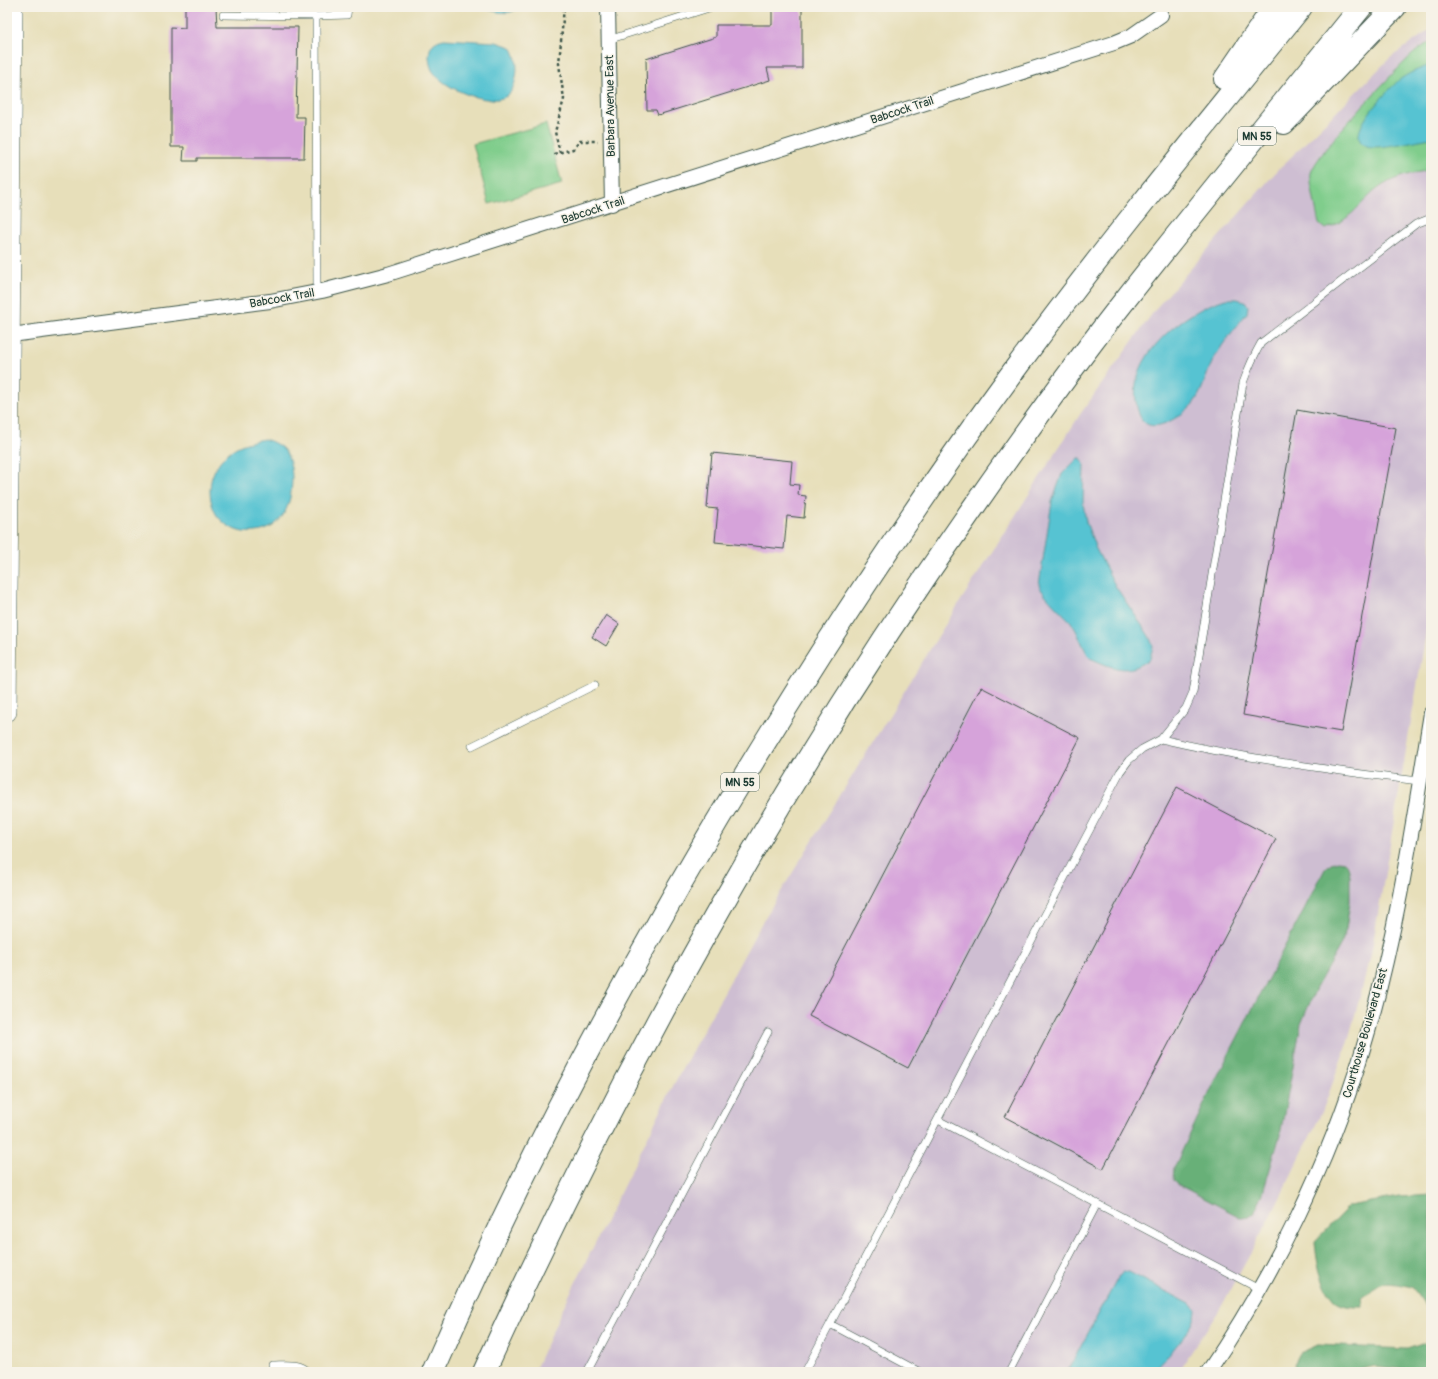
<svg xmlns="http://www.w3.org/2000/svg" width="1438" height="1379" font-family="Pangolin,sans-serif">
	<rect width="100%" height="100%" fill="#f7f3e8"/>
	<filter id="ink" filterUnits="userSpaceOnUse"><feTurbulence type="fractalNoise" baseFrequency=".025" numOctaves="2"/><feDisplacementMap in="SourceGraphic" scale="8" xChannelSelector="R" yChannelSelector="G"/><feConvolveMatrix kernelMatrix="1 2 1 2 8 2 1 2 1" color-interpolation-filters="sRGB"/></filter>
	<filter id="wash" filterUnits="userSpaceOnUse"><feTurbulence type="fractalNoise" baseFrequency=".012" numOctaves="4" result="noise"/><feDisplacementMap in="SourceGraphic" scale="16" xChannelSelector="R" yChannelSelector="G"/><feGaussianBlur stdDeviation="0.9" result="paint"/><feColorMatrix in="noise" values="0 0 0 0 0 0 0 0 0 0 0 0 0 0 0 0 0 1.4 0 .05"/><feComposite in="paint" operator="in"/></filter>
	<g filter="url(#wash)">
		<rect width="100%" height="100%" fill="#e7dfba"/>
		<path fill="#cebed2" d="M1431 29V604L1371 955 1348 1041 1322 1112 1271 1216 1220 1309 1178 1372H534L559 1316 673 1086 761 924 942 630 1081 413 1157 307 1276 172 1390 58Z"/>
		<path fill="#80cd8c" stroke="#508560" d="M1431 41V170C1412 173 1392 177 1376 190 1358 205 1350 221 1325 229L1319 224C1317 214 1309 179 1311 173 1315 154 1396 69 1414 53 1419 49 1425 45 1431 41Z
			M546 124 562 184 489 204 473 144Z"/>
		<path fill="#68b078" stroke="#447656" d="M1338 861 1344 862 1348 866 1350 876V902L1346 929 1342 942 1316 988 1301 1024 1280 1135 1262 1196 1254 1214 1248 1217 1242 1218 1179 1185 1173 1180 1174 1168 1217 1077 1325 869 1331 863Z
			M1431 1195V1320L1423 1302 1412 1287C1385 1281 1384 1281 1361 1297L1362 1307C1353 1307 1341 1307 1334 1300 1321 1286 1316 1259 1315 1241L1349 1206 1399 1197Z
			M1431 1335V1372L1374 1366 1348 1372H1297L1294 1364 1300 1353 1318 1345 1407 1349 1425 1343Z"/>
		<path fill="#57c3d2" stroke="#3b8083" d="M479 7H519C508 18 492 10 479 7Z
			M444 39 496 42 511 47C518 58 518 70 515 82 513 88 511 94 505 97 486 106 442 88 432 70 430 66 429 60 429 55 430 45 434 41 444 39Z
			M1431 65V138C1417 140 1379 150 1367 146 1340 137 1389 90 1398 81 1408 73 1419 69 1431 65Z
			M1226 299H1237L1245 301 1248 306 1247 313C1236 327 1224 341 1215 357 1206 372 1204 390 1193 404 1184 414 1155 435 1143 421 1138 415 1137 407 1136 401 1129 354 1186 310 1226 299Z
			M264 439C271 441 278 444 283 449 289 455 292 469 292 478 292 509 279 536 243 532 232 530 222 523 216 514 203 490 212 462 235 448 244 443 254 441 264 439Z
			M1078 458H1081L1084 464 1083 503 1086 522 1096 549 1116 587 1149 636 1153 646 1150 659C1127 676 1113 668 1090 658 1082 647 1079 633 1071 622 1064 614 1041 593 1039 585L1052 502 1062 474Z
			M1124 1272H1129L1192 1305 1196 1310C1196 1329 1165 1357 1153 1372H1067L1119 1276Z"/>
		<g id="blocks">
			<path fill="#d6a3da" d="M185 7H216L217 27H298L296 117H305L304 158H197V161H183L184 147H171V27L185 28Z
				M772 7H802V68H767L770 80 658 115 656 110H647L646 59 716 37V25H772Z
				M1297 410 1396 428 1341 732 1243 715Z
				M712 453 792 461 790 484 799 485 798 495 806 496 804 518 787 516 784 549 715 542 718 509 707 508Z
				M606 615 619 624 606 646 592 637Z
				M981 687 1080 738 908 1068 809 1016Z
				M1177 787 1276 839 1103 1169 1005 1117Z"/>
		</g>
	</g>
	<g filter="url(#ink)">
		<use href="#blocks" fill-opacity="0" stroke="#3d5548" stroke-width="1"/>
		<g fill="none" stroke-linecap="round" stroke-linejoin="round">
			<g stroke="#3d5548" stroke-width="8">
				<path id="lane" d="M223 15 316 16
					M608 40 712 7
					M317 292 316 16 347 15 348 7
					M1161 739C1246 759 1333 771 1419 781
					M472 746 595 685
					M938 1120 1259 1289
					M830 1324 920 1372
					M272 1365C285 1365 299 1362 309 1372
					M587 1372 768 1032
					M805 1372 1120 772 1129 760 1142 749 1161 739 1186 708 1193 692 1243 383C1248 369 1253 357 1261 343L1416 224 1431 218
					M1009 1372 1097 1204"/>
			</g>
			<g stroke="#3d5548" stroke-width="16">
				<path id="street" d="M608 7 612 204
					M11 335 270 301 322 291 388 274 1114 43 1131 36 1161 15
					M1208 1372C1273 1276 1329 1163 1362 1052 1395 944 1413 825 1431 713"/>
			</g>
			<g stroke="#3d5548" stroke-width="20">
				<path id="secondary" d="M7 712 13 7"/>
			</g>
			<g stroke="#3d5548" stroke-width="24">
				<path id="highway" d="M1225 79 1274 7
					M1284 123 1395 7
					M433 1372C542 1121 676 879 824 648 886 552 950 457 1018 365 1108 243 1205 125 1301 7
					M484 1372C622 1069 783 777 975 505 1023 436 1072 367 1125 300 1202 202 1282 105 1361 7"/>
			</g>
			<path stroke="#3d5548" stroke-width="2.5" stroke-dasharray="3 3" stroke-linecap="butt" d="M560 153 555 132 564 99 559 64 564 7
				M554 154 573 149 580 141H598"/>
			<use href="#lane" stroke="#fff" stroke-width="7"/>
			<use href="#street" stroke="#fff" stroke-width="14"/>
			<use href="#secondary" stroke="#fff" stroke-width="19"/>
			<use href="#highway" stroke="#fff" stroke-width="22"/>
		</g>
	</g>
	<g text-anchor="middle" stroke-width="3" stroke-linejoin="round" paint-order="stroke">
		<g fill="#f7f3e8" stroke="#60746a" stroke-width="1">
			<rect x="1238" y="127" width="38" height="18" rx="3"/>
			<rect x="721" y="773" width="38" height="18" rx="3"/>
		</g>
		<g font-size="11" font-weight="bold" fill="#1f3d34">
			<text x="1257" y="140">MN 55</text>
			<text x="740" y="786">MN 55</text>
		</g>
		<g font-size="12" fill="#1f3d34" stroke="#f7f3e8">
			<text transform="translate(610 106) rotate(-91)" y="4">Barbara Avenue East</text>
			<text transform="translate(902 110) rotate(-18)" y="4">Babcock Trail</text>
			<text transform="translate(593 210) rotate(-18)" y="4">Babcock Trail</text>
			<text transform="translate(282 298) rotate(-10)" y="4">Babcock Trail</text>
			<text transform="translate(1365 1033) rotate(-74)" y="4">Courthouse Boulevard East</text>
		</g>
	</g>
	<rect width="1438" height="1379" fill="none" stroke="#f7f3e8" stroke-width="24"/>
</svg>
